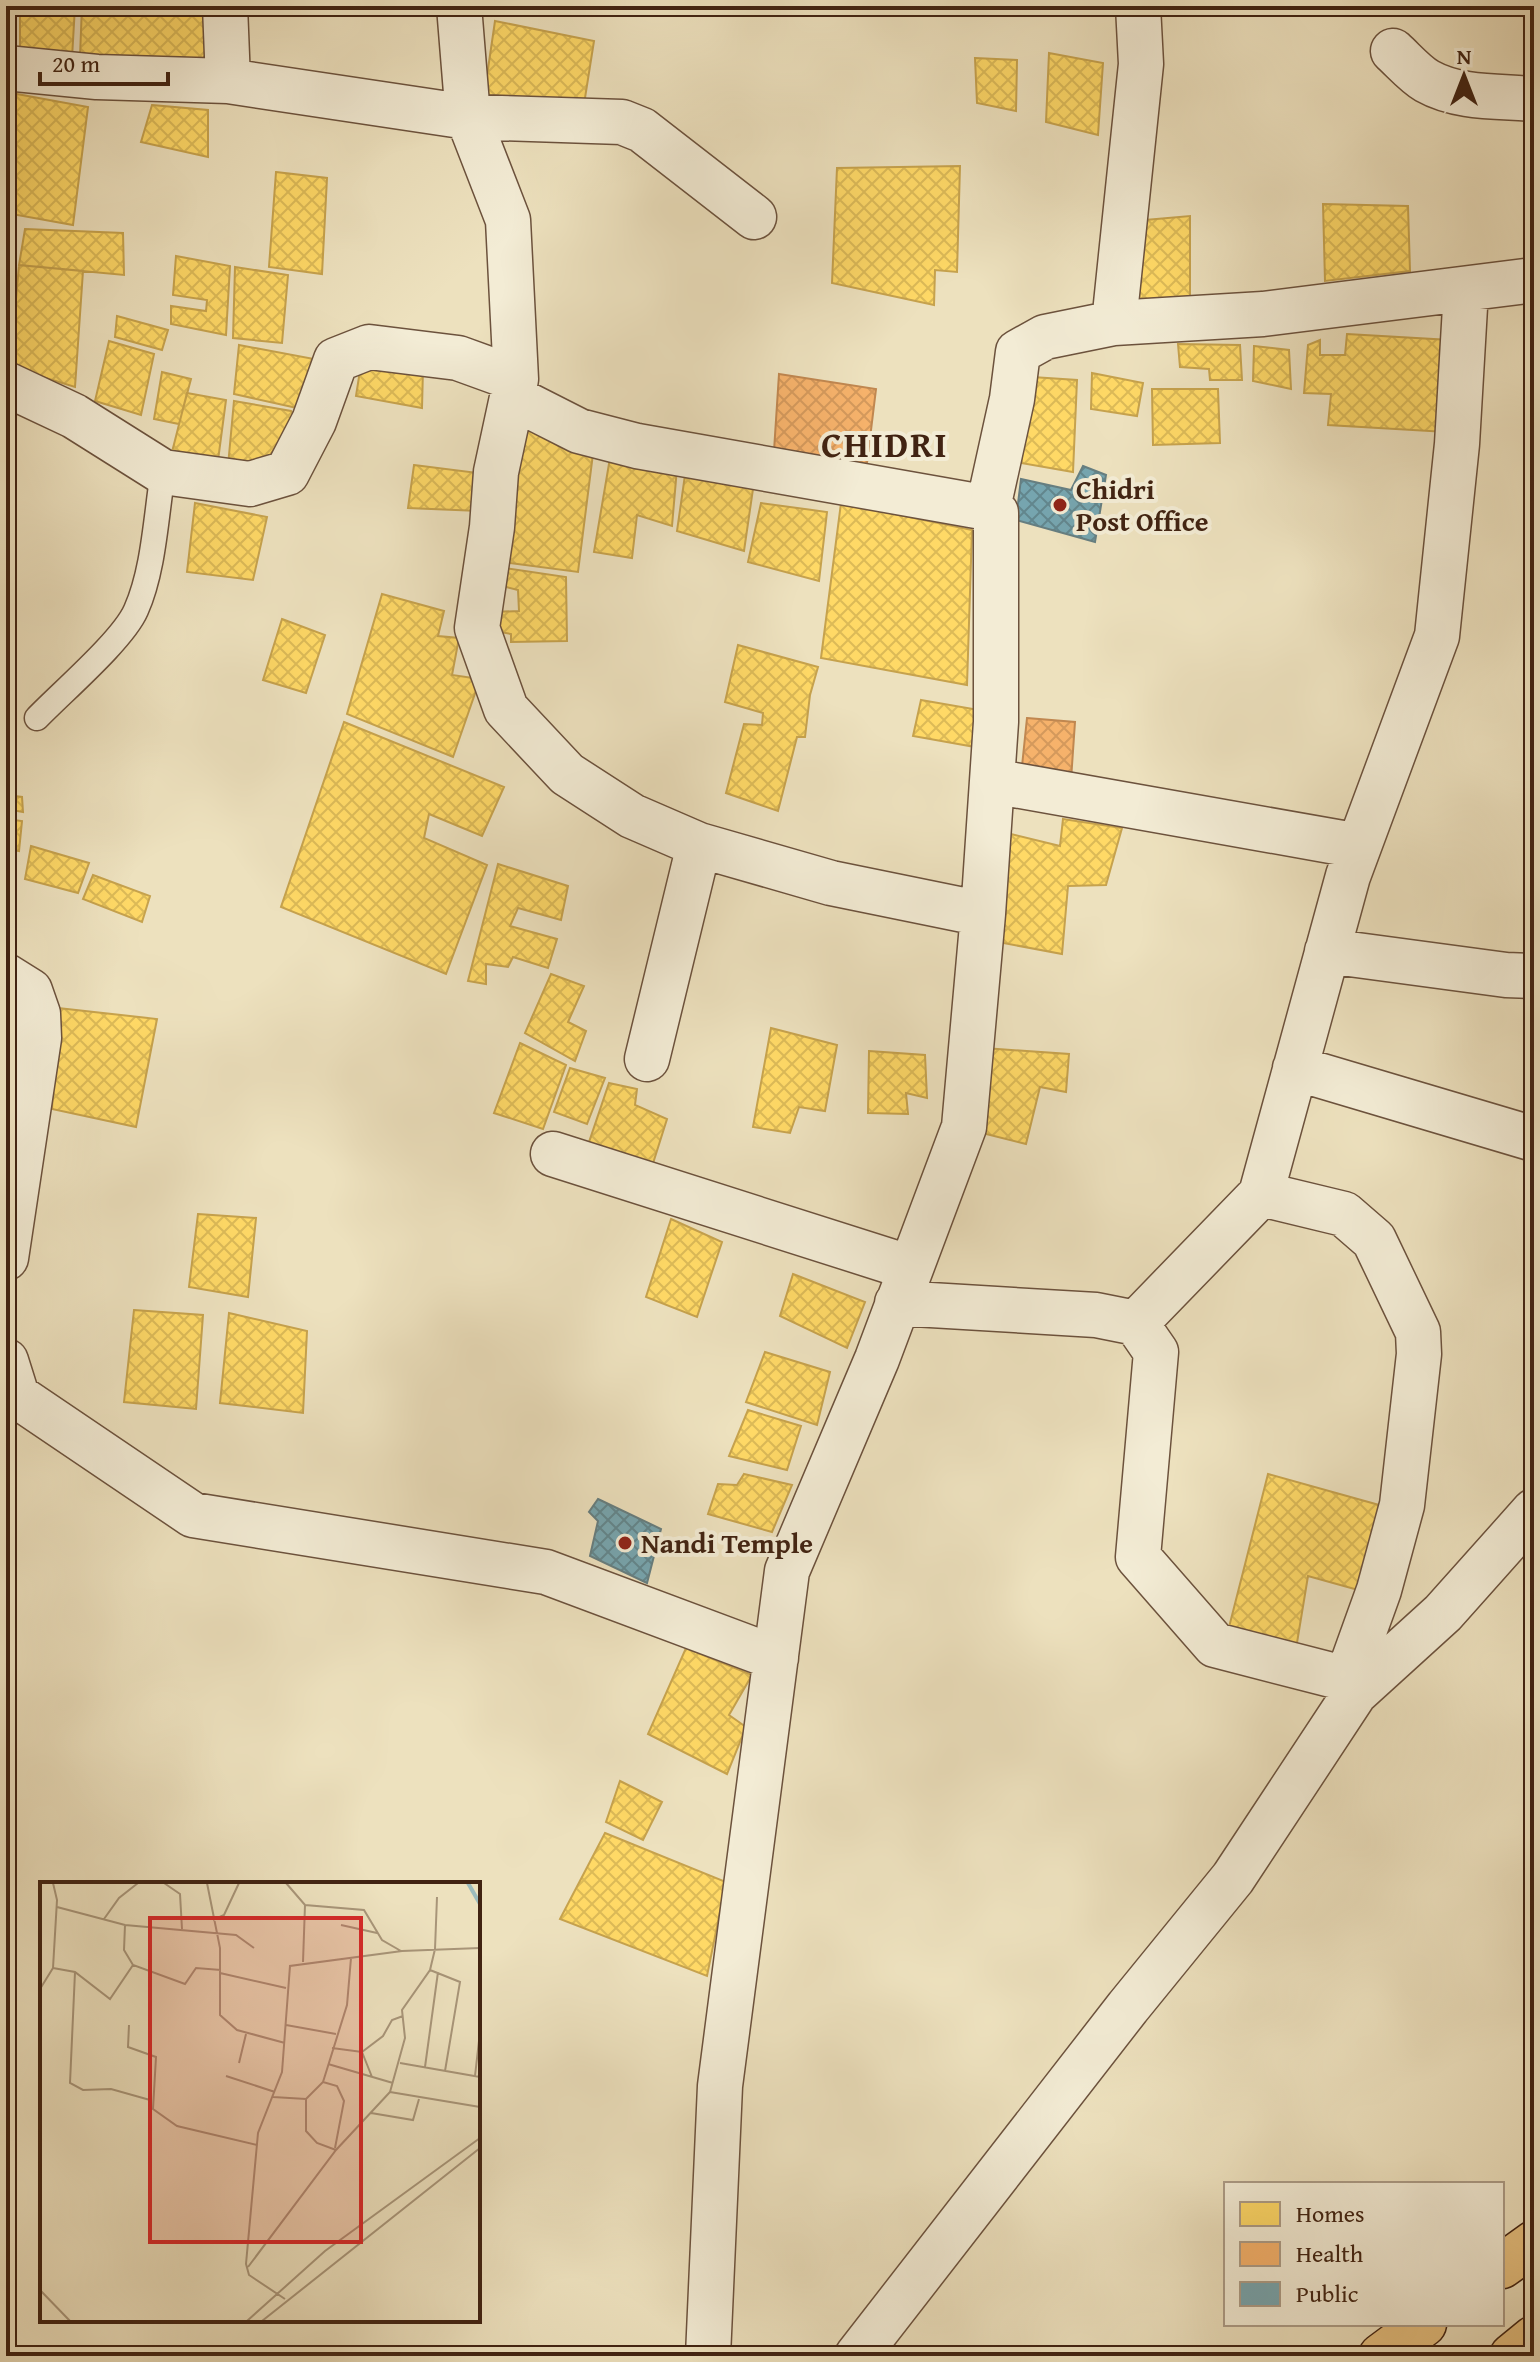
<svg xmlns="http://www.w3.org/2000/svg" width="1540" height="2362" font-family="'Gentium Book Plus',serif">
	<defs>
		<pattern id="homes-cross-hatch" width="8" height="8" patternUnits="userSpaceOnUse" patternTransform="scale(2)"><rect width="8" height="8" fill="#ffd966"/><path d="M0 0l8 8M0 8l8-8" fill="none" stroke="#dcba57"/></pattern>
		<pattern id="health-cross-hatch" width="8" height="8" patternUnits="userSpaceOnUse" patternTransform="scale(2)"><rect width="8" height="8" fill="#f6b26b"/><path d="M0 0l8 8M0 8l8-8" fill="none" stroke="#d4995c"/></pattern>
		<pattern id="public-cross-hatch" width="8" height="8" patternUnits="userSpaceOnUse" patternTransform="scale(2)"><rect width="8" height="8" fill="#76a5af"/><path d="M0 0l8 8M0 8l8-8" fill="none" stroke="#62868d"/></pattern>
	</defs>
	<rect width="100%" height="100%" fill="#ede1be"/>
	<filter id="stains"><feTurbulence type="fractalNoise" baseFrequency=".0025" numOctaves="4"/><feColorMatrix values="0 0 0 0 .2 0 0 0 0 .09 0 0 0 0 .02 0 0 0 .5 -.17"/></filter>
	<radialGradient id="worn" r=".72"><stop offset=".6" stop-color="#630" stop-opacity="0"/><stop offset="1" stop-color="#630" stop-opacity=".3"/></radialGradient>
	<path fill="url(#homes-cross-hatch)" stroke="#c6a24d" stroke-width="2" d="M20 6H75L72 58 20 52Z
		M82 6H218L217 65 80 56Z
		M495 21 594 41 582 117 482 110Z
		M1049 53 1103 63 1098 135 1046 122Z
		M975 58 1017 60 1016 111 977 103Z
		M6 92 88 107 73 225 6 213Z
		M152 105 208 110V157L141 142Z
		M960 166 957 272 935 270 934 305 832 283 837 168Z
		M276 172 327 178 322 274 269 267Z
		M1323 204 1408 206 1410 271 1325 281Z
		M1190 216V299H1125L1134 221Z
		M25 229 123 233 124 275 19 265Z
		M176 256 230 266 226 335 171 324V306L206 311 207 300 173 295Z
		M19 265 83 271 75 387 10 367Z
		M235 267 288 275 282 343 233 338Z
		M117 316 168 330 162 350 115 337Z
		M1347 334 1450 340 1446 432 1328 425 1331 394 1304 393 1308 345 1320 340V355H1345Z
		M109 341 154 354 141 415 95 401Z
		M1178 344 1240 345 1242 380H1210L1209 369 1180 367Z
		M239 345 314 359 306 410 234 394Z
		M1254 346 1289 350 1291 389 1253 381Z
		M361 364 423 369 422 408 356 396Z
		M162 372 191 379 179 424 154 419Z
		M1092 373 1143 383 1137 416 1091 409Z
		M1032 377 1077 380 1073 472 1021 463Z
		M1152 389H1218L1220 443 1153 445Z
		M187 393 226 400 217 468 171 456Z
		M234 401 291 411 297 419 256 473 228 466Z
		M521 420 594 446 578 572 502 562Z
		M610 458 677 468 672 526 637 515 632 558 594 552Z
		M414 465 486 474 479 511 408 508Z
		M686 468 754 482 744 551 677 531Z
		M195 503 267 517 253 580 187 572Z
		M761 503 827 512 819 581 748 562Z
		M841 503 972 530 967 685 821 658Z
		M498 567 566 577 567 641 511 642V634L494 631 493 612 519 611 518 590 498 585Z
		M382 594 444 611 438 636 459 638 452 675 480 679 453 757 347 714Z
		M282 619 325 635 306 693 263 680Z
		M738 645 818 667 810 695 805 737H797L778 811 726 793 744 724 762 725 763 713 725 702Z
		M921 700 979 710 975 747 913 736Z
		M344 722 504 787 482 836 429 814 424 838 487 865 446 974 281 907Z
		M6 795 22 797 23 812 6 809Z
		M6 819 22 821 19 851 6 849Z
		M1063 819 1122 828 1106 885 1068 886 1062 954 998 942 1011 834 1060 846Z
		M31 846 89 863 78 893 25 879Z
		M498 864 568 886 561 920 518 908 510 926 557 939 548 968 513 957 508 967 486 964V984L468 981Z
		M93 875 150 896 142 922 83 899Z
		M551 974 584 986 568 1022 586 1031 575 1061 525 1033Z
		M58 1008 157 1019 136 1127 52 1109Z
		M771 1028 837 1045 825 1111 799 1107 790 1133 753 1127Z
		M6 1037 25 1042 6 1112Z
		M520 1043 566 1065 543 1129 494 1113Z
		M984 1048 1069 1054 1066 1092 1040 1087 1026 1144 978 1132Z
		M869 1051 925 1055 927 1098 906 1093 908 1114 868 1113Z
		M570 1068 605 1078 587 1124 554 1112Z
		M609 1083 637 1089 635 1105 667 1119 649 1176 585 1154Z
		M198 1214 256 1218 248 1297 189 1287Z
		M671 1219 722 1242 697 1317 646 1297Z
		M793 1274 865 1302 847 1348 780 1316Z
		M134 1310 203 1315 196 1409 124 1402Z
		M229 1313 307 1331 303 1413 220 1403Z
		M765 1352 830 1372 817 1425 746 1402Z
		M748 1410 801 1426 787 1470 729 1456Z
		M744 1474 792 1485 772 1532 708 1514 718 1484 737 1485Z
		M1268 1474 1397 1510 1369 1593 1308 1576 1295 1655 1227 1635Z
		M686 1648 752 1675 729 1715 746 1727 727 1774 648 1734Z
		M620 1781 662 1802 643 1840 606 1822Z
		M605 1833 726 1882 707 1976 560 1919Z"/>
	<path fill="url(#health-cross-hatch)" stroke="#c08750" stroke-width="2" d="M779 374 876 389 866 471 774 451Z
		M1027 718 1075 722 1071 780 1021 776Z"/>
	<path fill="url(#public-cross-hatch)" stroke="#667e80" stroke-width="2" d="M1083 466 1106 475 1095 542 1016 520 1021 479 1071 490Z
		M598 1499 661 1529 647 1583 590 1556 598 1521 589 1512Z"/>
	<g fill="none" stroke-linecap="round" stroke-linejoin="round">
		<g stroke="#6c523d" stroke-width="27">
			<path id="service" d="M37 718C62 692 123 640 136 610 154 570 156 515 163 472"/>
		</g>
		<g stroke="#6c523d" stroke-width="47">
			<path id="minor" d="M225 6 228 81
				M459 6 468 117 508 220 516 379 496 472 492 527 477 628 506 709 567 774 632 816 699 845 831 883 983 914
				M1393 51C1404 61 1415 74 1427 81 1459 99 1499 96 1534 99
				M6 68 97 77 228 81 468 117 622 122 642 130 754 217
				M1114 323 1141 64 1138 6
				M6 384 74 416 163 472 250 484 287 473 314 421 336 360 369 347 458 358 516 379
				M512 397 579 431 637 446 988 508
				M992 781 1359 846
				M1327 951 1506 975 1534 976
				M6 976 30 991 38 1014 39 1038 6 1258
				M647 1059 699 845
				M1295 1068 1534 1139
				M553 1154 911 1268
				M1261 1194 1344 1214 1374 1240 1418 1332 1419 1354 1402 1505 1379 1590 1347 1679
				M897 1303 1096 1315 1136 1323 1261 1194 1348 876 1437 636 1457 444 1466 290
				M1136 1323 1156 1352 1138 1557 1215 1645 1347 1679 1355 1693
				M6 1361 17 1396 193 1515 546 1572 776 1658
				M708 2356 720 2086 787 1571 877 1359 964 1127 983 914 996 722V513L988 508 1012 399 1018 352 1045 337 1114 323 1263 314 1534 280
				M857 2356 1128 2007 1233 1878 1355 1693 1443 1613 1534 1511"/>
		</g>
		<g stroke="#412312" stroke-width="47">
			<path id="primary" d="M1502 2266 1534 2243
				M1381 2356 1424 2324
				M1512 2356 1534 2338"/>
		</g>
		<use href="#service" stroke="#f3ecd5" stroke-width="24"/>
		<use href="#minor" stroke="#f3ecd5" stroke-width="44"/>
		<use href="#primary" stroke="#e6c07f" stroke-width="44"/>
	</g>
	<g fill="#8f2418" stroke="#f3ecd5" stroke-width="3">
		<circle cx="1060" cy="505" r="8"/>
		<circle cx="625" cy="1543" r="8"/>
	</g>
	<g text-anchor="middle" stroke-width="8" stroke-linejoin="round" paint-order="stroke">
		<g font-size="28" font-weight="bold" fill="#412312" stroke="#f3ecd5" text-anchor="start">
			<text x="1076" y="499">Chidri<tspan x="1076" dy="32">Post Office</tspan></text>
			<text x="641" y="1553">Nandi Temple</text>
		</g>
		<g font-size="36" font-weight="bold" letter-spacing="2" fill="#412312" stroke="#f3ecd5">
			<text x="885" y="457">CHIDRI</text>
		</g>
	</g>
	<g transform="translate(40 1882)">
		<rect width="440" height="440" fill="#ede1be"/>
		<path fill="none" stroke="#9dbbbc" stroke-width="4" d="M428 1 440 22"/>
		<path fill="none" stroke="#a89579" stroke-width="2" d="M124 1 140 12 142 47M167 1 180 66V133L197 148 245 161M246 1 265 23 324 28 342 58 361 69M17 25 85 43 196 53 214 66M64 37 79 16 98 1M173 38 184 33 199 1M85 43 84 68 93 83 145 102 156 86 181 88M301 43 337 51M263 80 265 23M13 86 35 90 70 117 93 83M390 88 420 100 405 189M35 90 30 201 43 208 71 207 110 218M180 91 246 106M0 107 13 86 17 18 13 1M89 143 88 165 116 175 113 227 137 244 217 263M246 143 296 152M292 166 322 170 343 154 352 138 363 134M322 170 332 195M199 181 206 152M360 181 440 195M288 182 353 201M385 185 398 90M186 194 235 210M435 194 440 150M283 200 297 204 304 219 295 266M350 210 440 225M233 215 266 217 283 200 307 123 311 76M266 217V249L277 261 296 268M331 231 373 238 379 217M208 385 296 268 350 210 365 156 362 128 390 88 395 67 397 15M0 408 30 439M245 417 209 393 206 382 218 251 242 190 250 84 362 69 440 66M207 439 285 369 440 256M222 439 440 266"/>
		<path fill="#d62828" fill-opacity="0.15" stroke="#d62828" stroke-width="4" d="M110 36H321V360H110Z"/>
		<rect width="440" height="440" fill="none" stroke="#412312" stroke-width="4"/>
	</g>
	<rect width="1540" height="2362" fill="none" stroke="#ede1be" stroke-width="32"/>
	<rect x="8" y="8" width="1524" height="2346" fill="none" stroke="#412312" stroke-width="4"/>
	<rect x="16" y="16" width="1508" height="2330" fill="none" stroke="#412312" stroke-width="2"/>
	<rect x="1224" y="2182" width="280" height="144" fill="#f3ecd5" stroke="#ac9c87" stroke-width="2"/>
	<rect x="1240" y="2202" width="40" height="24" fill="#ffd966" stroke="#ac9c87" stroke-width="2"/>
	<text x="1296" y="2222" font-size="24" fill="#412312">Homes</text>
	<rect x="1240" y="2242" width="40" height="24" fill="#f6b26b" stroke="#ac9c87" stroke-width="2"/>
	<text x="1296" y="2262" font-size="24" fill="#412312">Health</text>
	<rect x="1240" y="2282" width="40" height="24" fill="#76a5af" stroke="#ac9c87" stroke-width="2"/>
	<text x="1296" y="2302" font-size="24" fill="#412312">Public</text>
	<g transform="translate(1464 76)" stroke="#f3ecd5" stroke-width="6" paint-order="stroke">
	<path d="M0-6L14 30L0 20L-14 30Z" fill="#412312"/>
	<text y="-12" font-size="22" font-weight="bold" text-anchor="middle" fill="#412312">N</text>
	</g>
	<path d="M40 72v12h128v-12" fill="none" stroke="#412312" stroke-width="4"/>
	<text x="52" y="72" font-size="24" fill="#412312" stroke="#f3ecd5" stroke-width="6" paint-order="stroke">20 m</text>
	<rect width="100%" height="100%" filter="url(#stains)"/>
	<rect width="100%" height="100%" fill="url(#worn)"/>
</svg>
